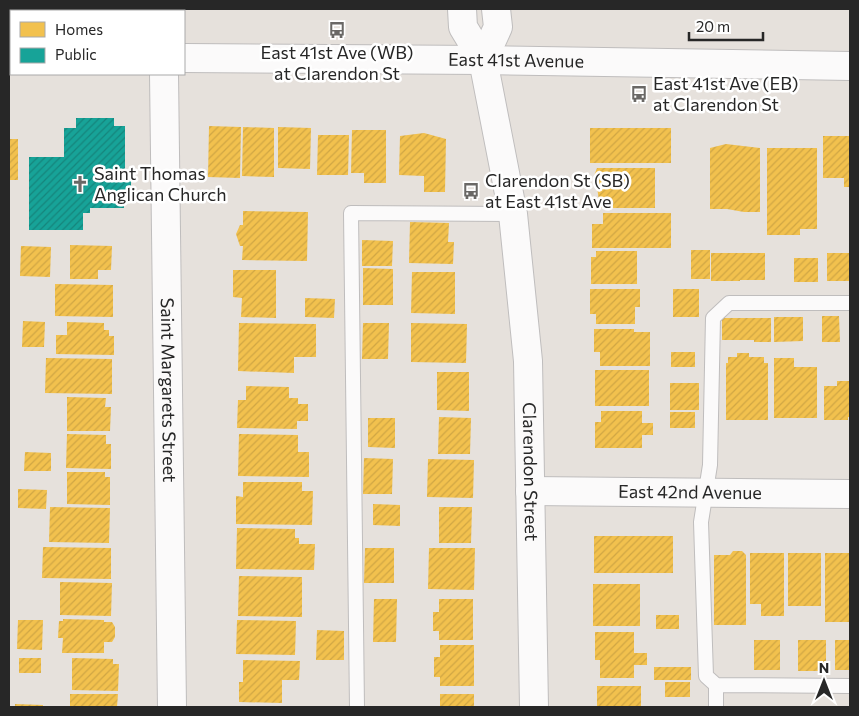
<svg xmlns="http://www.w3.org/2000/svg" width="859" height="716" font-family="Commissioner,sans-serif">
	<defs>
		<pattern id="homes-hatch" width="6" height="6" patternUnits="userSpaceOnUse" patternTransform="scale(1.25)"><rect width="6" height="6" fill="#f2c14e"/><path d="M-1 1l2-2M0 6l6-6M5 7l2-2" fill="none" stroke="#d0a644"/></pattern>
		<pattern id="public-hatch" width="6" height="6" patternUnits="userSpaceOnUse" patternTransform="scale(1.25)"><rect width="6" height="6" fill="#17a398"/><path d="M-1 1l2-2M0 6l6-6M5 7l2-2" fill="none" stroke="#15857c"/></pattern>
	</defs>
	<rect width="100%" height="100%" fill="#e6e1dc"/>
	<path fill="url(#homes-hatch)" d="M209 126 241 127 240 178 208 177Z
		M243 127 274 128V177L242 176Z
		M278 127 311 128 310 169 278 168Z
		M590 128H671V163H590Z
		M352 130H386V183H364V173H351Z
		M424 133 446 139 445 192H424V176L399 175 400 136Z
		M318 135H349L348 175H317Z
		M823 136H850V187H844V178H823Z
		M9 139H18V180H9Z
		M726 144 760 148V212H744L727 209H710V148Z
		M767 148H817V229H800V235H767Z
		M597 168H655V208H600L597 187 594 176Z
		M243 211 308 212 307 261 242 260 243 246H240L236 234 240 225H243Z
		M603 213H671V248H592V224H603Z
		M410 222 449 223 448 242H454L453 264 409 263Z
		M362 240 393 241 392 266H362Z
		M70 245 112 246 111 270H98V279H70Z
		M21 246 51 247 50 277 20 276Z
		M691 250H710V279H691Z
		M596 251H637V284H591V257H596Z
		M711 253H765V280H740V281H711Z
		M827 253H850V281H827Z
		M794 258H818V282H794Z
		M363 268 393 269V305H363Z
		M233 270H276V318L241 317 242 298 233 297Z
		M412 272H455V314L411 313Z
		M55 284 113 285V317L55 316Z
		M590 289H640V307H635V324H596V314H590Z
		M673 289H699V317H673Z
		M305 298 335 299 334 318 305 317Z
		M822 316H839L840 342H822Z
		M774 317H803V341L774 342Z
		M722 318H771V342H754V340H722Z
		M23 321 45 322 44 347H22Z
		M67 322 104 323V330H109V336H114V355L56 354V335H67Z
		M239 323 316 324V357H294V373L238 371Z
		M363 323H389L388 359H362Z
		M411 323 467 324 466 363 411 362Z
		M594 329H634V332H650V366H600V352H594Z
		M671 352H695V367H671Z
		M737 353H749V357H764V363H768V420H726V363H728V357H737Z
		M46 358 112 359V394L45 393Z
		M774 358H794V367H817V418H774Z
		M595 370H649V406H595Z
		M437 372H469V411L437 410Z
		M837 381H850V417H848V420H824V386H837Z
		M670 383H699V410H670Z
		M246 386 289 387V398H298V404H308V421H297V429L237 428 238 400H246Z
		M67 397 106 398 105 407H111L110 431H67Z
		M601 411H642V423H653V435H642V448H595V422H601Z
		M670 412H695V428H670Z
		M439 417 471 418 470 454H438Z
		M368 418H395V448L368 447Z
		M67 434 106 435V444H111V469L66 468Z
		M239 434 298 435V452H309V477L238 476Z
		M25 452 51 453V471H24Z
		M364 458 393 459 392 494H363Z
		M428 459 474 460 473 498 427 497Z
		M67 472H105V477H110V505L67 504Z
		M243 482H302V491H313L312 525 236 524V496L243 497Z
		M18 489 47 490 46 509 18 508Z
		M373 504 400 505V526L373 525Z
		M50 507 110 508 109 543 49 542Z
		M439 507H472L471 543H439Z
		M237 528 295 529V538H299V544H315L314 570 236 569Z
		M594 536H673V573H594Z
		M43 547 111 548V579L42 578Z
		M365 548H394V583H364Z
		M429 548H475L474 590 428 589Z
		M733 551H742L746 555V625H714V555H730Z
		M750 553H784V616H761V604H750Z
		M788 553H821V606H788Z
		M825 553H850V622H825Z
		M239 576 302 577V617L238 616Z
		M60 582 112 583 111 616 60 615Z
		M593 584H640V626H593Z
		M374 599H397L396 642H373Z
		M439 599H473V640H439V631H433V612H439Z
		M656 615H679V629H656Z
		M63 619 104 620V622H112L115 627V637L112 642H104V653H62L63 638H58L59 621H63Z
		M18 620H43L42 650 17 649Z
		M237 620 296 621 295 655 236 654Z
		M317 630 344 631V660H316Z
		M595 632H634V653H647V665H634V678H600V660H595Z
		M754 640H780V670H754Z
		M798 640H826V671H798Z
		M835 640H850V670H835Z
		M440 645H474V686H440V677H434V657H440Z
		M19 658H41V673H19Z
		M72 658 113 659V664H119L118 691 72 690Z
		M243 660 300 661 299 680H282V703L239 702V682H243Z
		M654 667H691V680H654Z
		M665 682H690V697H665Z
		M597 686H641V707H597Z
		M70 694H118L117 707H70Z
		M440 694H474V707H440Z
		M15 704 43 705V707H15Z"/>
	<path fill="url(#public-hatch)" d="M76 118H114V126H125V172H131V196H124V208H90V213H83V230H29V157H64V128H76Z"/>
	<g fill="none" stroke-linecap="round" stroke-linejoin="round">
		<g stroke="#bfbdbd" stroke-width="16">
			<path id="service" d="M850 303H729L713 318 710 465 701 522 706 676 716 685 850 686
				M716 685V707
				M357 707 351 213 513 214"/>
		</g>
		<g stroke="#bfbdbd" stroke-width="30">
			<g id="minor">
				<path id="s1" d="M164 74 172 707"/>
				<path id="s2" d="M530 491 850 494"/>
			</g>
		</g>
		<g stroke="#bfbdbd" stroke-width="30">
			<g id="tertiary">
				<path id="s3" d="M462 9 463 27 483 60 513 214 528 361 534 707"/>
				<path d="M483 60 498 27 496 9"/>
			</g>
		</g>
		<g stroke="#bfbdbd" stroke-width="30">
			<g id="secondary">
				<path d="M9 56H11"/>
				<path id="s4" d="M184 58 483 60 850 66"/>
			</g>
		</g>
		<use href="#service" stroke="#fbfafa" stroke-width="14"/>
		<use href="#minor" stroke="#fbfafa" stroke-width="28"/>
		<use href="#tertiary" stroke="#fbfafa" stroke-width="28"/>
		<use href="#secondary" stroke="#fbfafa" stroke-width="28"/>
	</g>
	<defs>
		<g id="bus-bare" transform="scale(1.35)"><path d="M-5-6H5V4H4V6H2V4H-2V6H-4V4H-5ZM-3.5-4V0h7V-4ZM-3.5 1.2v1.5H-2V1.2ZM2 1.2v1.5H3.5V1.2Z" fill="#6a6866" stroke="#fff" stroke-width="2.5" paint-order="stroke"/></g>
		<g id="church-bare" transform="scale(1.35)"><path d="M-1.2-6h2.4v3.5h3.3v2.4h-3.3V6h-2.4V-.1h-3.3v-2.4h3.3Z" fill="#6a6866" stroke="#fff" stroke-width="2.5" paint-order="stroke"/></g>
	</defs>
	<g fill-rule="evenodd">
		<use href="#bus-bare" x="337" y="30"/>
		<use href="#bus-bare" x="639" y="94"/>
		<use href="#church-bare" x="80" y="184"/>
		<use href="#bus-bare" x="471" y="191"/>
	</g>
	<g text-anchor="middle" stroke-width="5" stroke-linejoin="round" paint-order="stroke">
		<g font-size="18" fill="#272727" stroke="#fff" text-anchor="start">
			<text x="337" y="59" text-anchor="middle">East 41st Ave (WB)<tspan x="337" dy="21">at Clarendon St</tspan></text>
			<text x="653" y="90">East 41st Ave (EB)<tspan x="653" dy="21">at Clarendon St</tspan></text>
			<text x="94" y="180">Saint Thomas<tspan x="94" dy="21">Anglican Church</tspan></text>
			<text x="485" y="187">Clarendon St (SB)<tspan x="485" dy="21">at East 41st Ave</tspan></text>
		</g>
		<g font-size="18" fill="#272727" stroke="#fff">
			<text dy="6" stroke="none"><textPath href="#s4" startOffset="332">East 41st Avenue</textPath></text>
			<text dy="6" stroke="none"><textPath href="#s1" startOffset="316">Saint Margarets Street</textPath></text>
			<text dy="6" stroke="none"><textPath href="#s3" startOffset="472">Clarendon Street</textPath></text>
			<text dy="6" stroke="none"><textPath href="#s2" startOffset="160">East 42nd Avenue</textPath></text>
		</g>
	</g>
	<rect width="859" height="716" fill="none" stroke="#272727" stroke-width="20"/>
	<rect x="10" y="10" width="175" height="65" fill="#ffffff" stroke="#a9a9a9"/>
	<rect x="20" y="22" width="25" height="15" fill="#f2c14e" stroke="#a9a9a9"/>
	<text x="55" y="35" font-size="15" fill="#272727">Homes</text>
	<rect x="20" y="48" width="25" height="15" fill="#17a398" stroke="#a9a9a9"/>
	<text x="55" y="60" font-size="15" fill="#272727">Public</text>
	<g transform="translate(824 681)" stroke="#ffffff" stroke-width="4" paint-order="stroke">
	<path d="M0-4L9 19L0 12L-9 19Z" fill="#272727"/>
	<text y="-8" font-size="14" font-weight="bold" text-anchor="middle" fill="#272727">N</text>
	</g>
	<path d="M689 32v8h74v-8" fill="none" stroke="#272727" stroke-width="2.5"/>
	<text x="696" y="32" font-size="15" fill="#272727" stroke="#ffffff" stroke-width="4" paint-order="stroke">20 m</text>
</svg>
